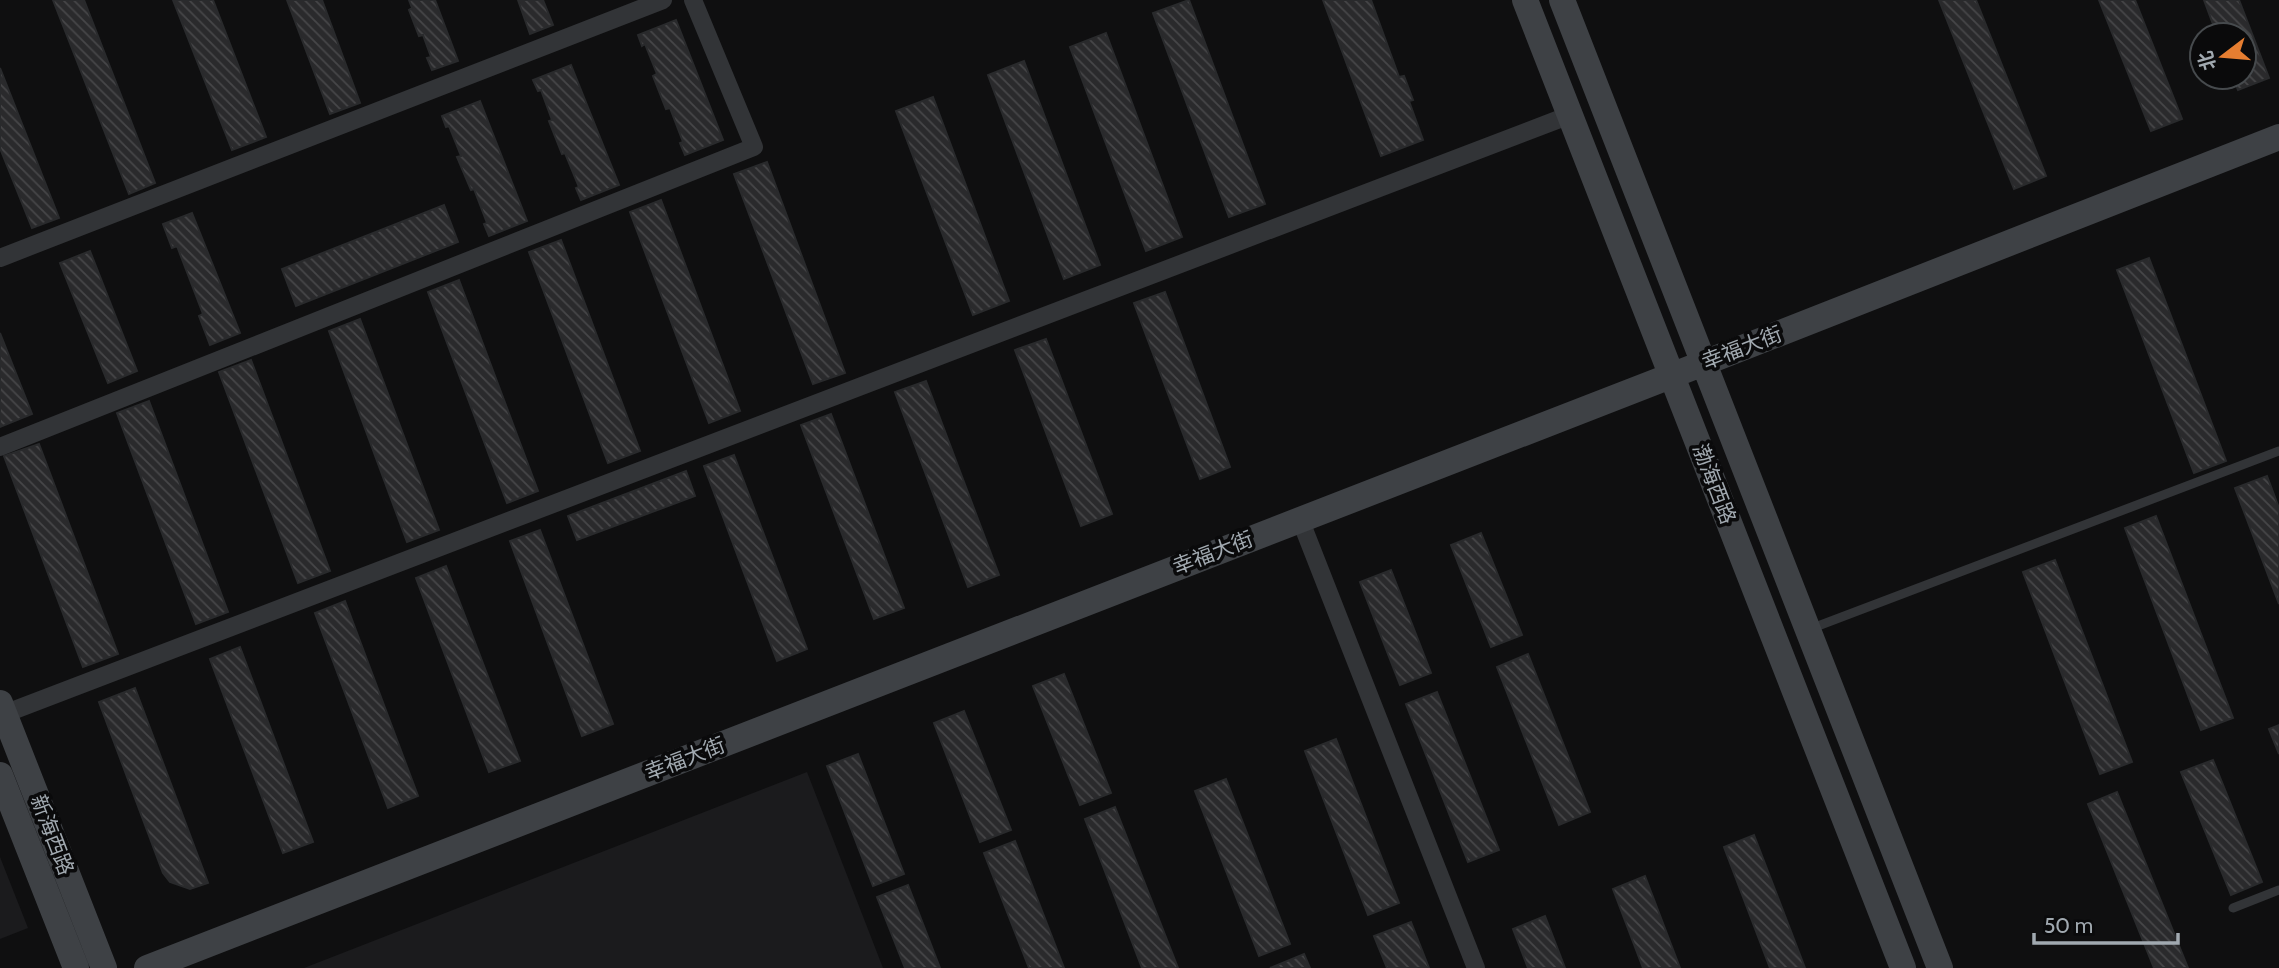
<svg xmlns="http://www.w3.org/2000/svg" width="2279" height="968" font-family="Cabin,'Noto Sans SC',sans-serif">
	<defs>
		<pattern id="building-back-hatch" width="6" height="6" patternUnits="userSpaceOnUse" patternTransform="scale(1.75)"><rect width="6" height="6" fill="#2a2a2c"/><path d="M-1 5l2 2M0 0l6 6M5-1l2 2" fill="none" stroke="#464648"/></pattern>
	</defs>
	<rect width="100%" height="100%" fill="#0f0f10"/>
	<path fill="#1b1b1d" d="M807 772 883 968H304Z
		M0 857 28 928 0 939Z"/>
	<path fill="url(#building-back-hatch)" stroke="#292a2c" stroke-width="2" d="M53 0H84L155 183 129 194Z
		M173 0H213L266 137 232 150Z
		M287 0H322L360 103 330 114Z
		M409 0H435L458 61 432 70 427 58 431 57 423 35 419 36 409 10 412 8Z
		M518 0H543L553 25 530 34Z
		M1189 0 1265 204 1229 217 1153 13Z
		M1323 0H1371L1399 77 1404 76 1413 100 1409 101 1423 140 1381 156Z
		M1939 0H1976L2046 176 2014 189Z
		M2099 0H2135L2182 119 2151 131Z
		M2204 0H2239L2269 78 2238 90 2233 77H2244V35H2217Z
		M676 20 723 140 685 155 680 143 683 142 670 108 666 109 653 76 657 74 645 44 642 46 638 35Z
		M1106 33 1182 237 1146 251 1070 47Z
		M1024 61 1100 265 1064 279 988 75Z
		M571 65 619 185 581 200 576 188 579 187 565 153 562 154 549 121 552 120 541 90 538 91 533 80Z
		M0 68 59 218 32 228 0 148Z
		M933 97 1009 301 973 315 896 111Z
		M480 101 527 221 489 236 484 224 487 223 474 189 471 190 457 157 461 156 449 126 446 127 442 116Z
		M767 162 845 373 813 384 734 174Z
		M661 200 740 411 709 423 630 212Z
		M444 205 458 242 296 306 282 269Z
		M192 213 240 333 210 345 199 316 203 314 177 246 172 248 163 224Z
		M561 240 640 451 608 463 529 252Z
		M90 251 137 371 108 383 60 263Z
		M2149 258 2226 461 2194 473 2117 270Z
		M459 280 538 491 507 503 428 292Z
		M1165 292 1230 467 1200 479 1134 303Z
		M360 319 439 530 407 542 329 331Z
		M0 333 32 414 0 427Z
		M1046 339 1112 514 1081 526 1015 350Z
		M251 360 330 571 298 583 219 372Z
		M926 381 999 575 968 587 895 392Z
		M149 401 228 612 196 624 117 413Z
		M831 414 904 608 874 619 801 425Z
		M39 444 118 654 83 667 4 456Z
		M734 455 807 649 777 661 704 466Z
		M686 471 695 496 577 540 568 516Z
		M2267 476 2279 508V604L2235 488Z
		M2156 516 2233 718 2201 730 2125 528Z
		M540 530 613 724 582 736 510 541Z
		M1481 533 1522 635 1491 647 1451 545Z
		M2055 560 2132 762 2100 774 2023 572Z
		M446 566 520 761 489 772 416 578Z
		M1391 570 1431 673 1400 685 1360 582Z
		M345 601 418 796 388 808 315 613Z
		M240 647 313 842 283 853 210 659Z
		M1528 654 1590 812 1559 825 1497 667Z
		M1064 674 1111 793 1080 805 1033 686Z
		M135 688 208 883 190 889 170 882 163 873 99 702Z
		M1437 692 1499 850 1468 862 1406 704Z
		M964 711 1011 830 980 842 934 723Z
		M2279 725V754L2269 729Z
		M1336 739 1399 903 1368 915 1305 751Z
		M858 754 904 874 873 886 827 766Z
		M2213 760 2262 882 2231 895 2181 772Z
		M1226 779 1290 944 1259 956 1195 791Z
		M2117 792 2188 968H2154L2088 804Z
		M1115 807 1178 968H1142L1085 819Z
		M1754 835 1805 968H1770L1724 847Z
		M1015 841 1064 968H1029L984 853Z
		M1645 876 1680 968H1643L1613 889Z
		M908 885 940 968H905L877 897Z
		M1545 916 1565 968H1528L1513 929Z
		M1411 922 1429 968H1387L1374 936Z
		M1304 954 1310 968H1270Z"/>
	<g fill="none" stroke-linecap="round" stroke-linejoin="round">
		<path stroke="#323437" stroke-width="9" d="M1810 629 2279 451
			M2233 908 2279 890"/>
		<path stroke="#323437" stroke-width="18" d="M0 258 663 0
			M0 447 754 147 693 0
			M1300 519 1476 968
			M4 714 1570 115"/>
		<path stroke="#3e4145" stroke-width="26" d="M1525 0 1903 968
			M1562 0 1940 968
			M0 703 104 968
			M0 775 76 968
			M147 968 1704 363 2279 137"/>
	</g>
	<g text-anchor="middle" stroke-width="7" stroke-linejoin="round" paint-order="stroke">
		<g font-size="21" fill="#a1a9b0" stroke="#0a0a0b">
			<text transform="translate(1742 348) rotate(-21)" y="7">幸福大街</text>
			<text transform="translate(1714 484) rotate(69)" y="7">渤海西路</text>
			<text transform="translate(1213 553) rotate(-21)" y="7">幸福大街</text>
			<text transform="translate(685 759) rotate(-21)" y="7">幸福大街</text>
			<text transform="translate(52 835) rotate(69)" y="7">新海西路</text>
		</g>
	</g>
	<g transform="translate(2223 56) rotate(254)"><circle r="33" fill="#0a0a0b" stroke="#464a4d" stroke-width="2"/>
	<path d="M0-5L12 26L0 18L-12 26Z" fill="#e67e31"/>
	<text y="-10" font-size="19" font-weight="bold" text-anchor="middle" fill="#a1a9b0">北</text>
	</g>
	<path d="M2034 933v10h144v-10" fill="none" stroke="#a1a9b0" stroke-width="3.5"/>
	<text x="2044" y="933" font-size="21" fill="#a1a9b0" stroke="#0a0a0b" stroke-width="5" paint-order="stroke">50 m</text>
</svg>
